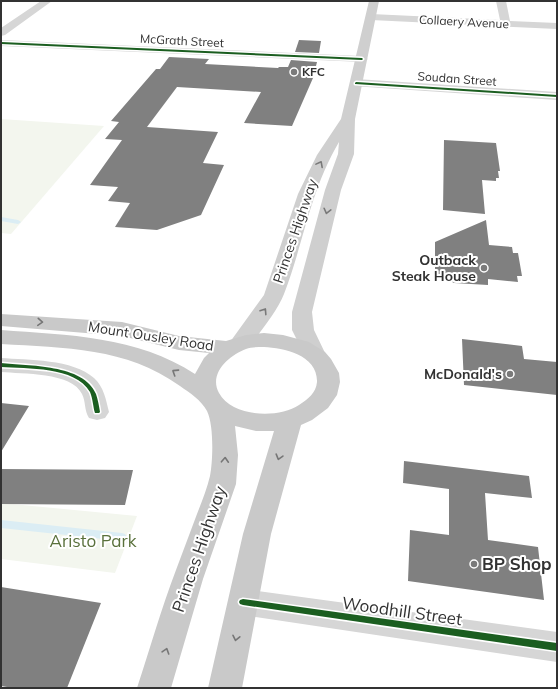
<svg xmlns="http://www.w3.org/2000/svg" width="558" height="689" font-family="Mulish,sans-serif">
	<rect width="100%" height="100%" fill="#fff"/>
	<path fill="#f3f6ee" d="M1 119 104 126 11 234 1 233Z
		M1 503 137 516 115 573 1 559Z"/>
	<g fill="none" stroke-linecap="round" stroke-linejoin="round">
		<path fill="#dbedf4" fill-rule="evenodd" d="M1 217 18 220 21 222 18 224 1 221Z
			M1 520 122 533 125 534 127 537 125 540 122 541 1 528Z"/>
	</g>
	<path fill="#808080" d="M299 40 321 41 319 53 295 52Z
		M169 57 209 59 205 64 278 68 279 67H288L291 60 317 62 313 78 292 126 244 123 261 92 177 87 147 127 218 132 203 163 224 165 201 215 157 230 115 227 130 203 108 201 118 187 90 185 122 140 105 139 119 122 111 121 156 69H160Z
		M444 140 496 143 500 171H498L499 178H496V181L482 180 485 214 443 210Z
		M486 220 489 245 512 247 513 253H518L522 276H517L518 282 488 279V285L454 283 435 273V242Z
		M462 339 522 346 524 359 557 362V395L464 385Z
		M1 403 29 406 1 452Z
		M404 461 529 476 532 498 485 493 488 540 538 547 544 600 408 581 410 530 449 535V489L403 483Z
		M1 469 133 470 125 505 1 504Z
		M1 587 101 603 67 688H13L1 686Z"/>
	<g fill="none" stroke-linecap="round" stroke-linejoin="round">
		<path fill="#d6d6d6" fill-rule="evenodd" d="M41 1H52L5 35 1 36V28Z
			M496 1H506L510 21 557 23V29L371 20 366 17 371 14 500 20Z
			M1 40 362 56 368 59 362 62 1 46Z
			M356 79 557 92V100L352 86 350 83 352 80Z
			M1 358C28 360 73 359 94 378 104 387 106 400 109 412L105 418 97 420 89 418C84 410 86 402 82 394 72 372 22 374 1 372Z
			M243 589 557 632V662L243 615 232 611 228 602 232 593Z"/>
		<path fill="#cfcfcf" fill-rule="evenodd" d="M369 1H379L355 119 354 154 341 190 312 312 314 330 326 355 323 360 315 362 307 360 292 330V312L325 190 338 154 339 142C310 191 304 242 284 294 278 310 260 332 249 347L241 349 233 347 230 342 264 295 298 194 317 155 341 119Z"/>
		<path fill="#c9c9c9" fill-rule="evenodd" d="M1 314 122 322 179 336 226 341 246 335 264 333 283 335 309 342 325 352 331 359 339 373 340 382 337 395 328 408 312 420 301 425 271 534 242 688H208L243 534 274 431H256L235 426 238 455 236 484 203 579 171 688H137C150 649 161 609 176 570 183 551 190 533 197 514 202 501 207 489 210 476 213 461 214 425 207 411 201 400 190 393 180 386 126 347 65 348 1 344V330C68 335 137 336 195 374L204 358 209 353 179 350 122 336 1 326ZM264 347C284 348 318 355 317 382 316 393 308 399 299 405 278 419 232 417 219 393 208 373 230 355 246 349 251 347 258 347 264 347Z"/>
		<g stroke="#fff" stroke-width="3">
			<path id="cycleway" d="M1 42 362 58 363 59 362 60 1 44Z
				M356 82 557 95V97L355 84V83Z
				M1 363C28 366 84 364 96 394 98 400 99 406 100 412L99 413H95C93 407 93 399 90 392 75 366 27 369 1 367Z
				M243 599 557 643V651L243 605 240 604 239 602 240 600Z"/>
		</g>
		<use href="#cycleway" fill="#1b5e20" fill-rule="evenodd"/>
	</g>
	<defs><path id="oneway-chevron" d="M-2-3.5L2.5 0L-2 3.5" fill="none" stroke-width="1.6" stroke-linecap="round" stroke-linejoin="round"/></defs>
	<g stroke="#797979">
		<use href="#oneway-chevron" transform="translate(320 164) rotate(-62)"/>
		<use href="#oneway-chevron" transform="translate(327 211) rotate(104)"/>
		<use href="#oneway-chevron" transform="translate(264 311) rotate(-57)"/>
	</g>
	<g stroke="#767676">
		<use href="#oneway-chevron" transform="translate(40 322) rotate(4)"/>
		<use href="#oneway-chevron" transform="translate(175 372) rotate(-147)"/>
		<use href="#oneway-chevron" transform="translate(279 457) rotate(106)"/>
		<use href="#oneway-chevron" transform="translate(225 460) rotate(-87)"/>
		<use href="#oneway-chevron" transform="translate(236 638) rotate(102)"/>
		<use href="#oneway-chevron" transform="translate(166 651) rotate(-72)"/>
	</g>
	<g fill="#7a7a7a" stroke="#fff" stroke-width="1.5">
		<circle cx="294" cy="72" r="4"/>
		<circle cx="484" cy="268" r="4"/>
		<circle cx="510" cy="374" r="4"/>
		<circle cx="474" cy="564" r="4"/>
	</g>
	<g text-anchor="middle" stroke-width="4" stroke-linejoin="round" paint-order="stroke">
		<g font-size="12" fill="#323232" stroke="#fff">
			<text transform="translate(464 22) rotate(3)" y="4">Collaery Avenue</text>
			<text transform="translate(182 41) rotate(3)" y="4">McGrath Street</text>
			<text transform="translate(457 79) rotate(4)" y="4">Soudan Street</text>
		</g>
		<g font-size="12" font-weight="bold" fill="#323232" stroke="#fff" text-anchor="start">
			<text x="302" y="76">KFC</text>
		</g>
		<g font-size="14" fill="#323232" stroke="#fff">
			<text transform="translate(295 231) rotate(-71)" y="5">Princes Highway</text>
			<text transform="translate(151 336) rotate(9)" y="5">Mount Ousley Road</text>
		</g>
		<g font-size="14" font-weight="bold" fill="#323232" stroke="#fff" text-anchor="end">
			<text x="476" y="265">Outback<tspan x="476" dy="16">Steak House</tspan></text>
			<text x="502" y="379">McDonald's</text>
		</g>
		<g font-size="17" fill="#5a713c" stroke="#fff">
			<text x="93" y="547">Aristo Park</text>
		</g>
		<g font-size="17" fill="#323232" stroke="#fff">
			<text transform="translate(199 549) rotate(-71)" y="6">Princes Highway</text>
			<text transform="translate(402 611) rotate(8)" y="6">Woodhill Street</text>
		</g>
		<g font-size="17" font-weight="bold" fill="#323232" stroke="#fff" text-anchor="start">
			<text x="482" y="570">BP Shop</text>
		</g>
	</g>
	<rect width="558" height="689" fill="none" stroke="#323232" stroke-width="4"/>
</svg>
